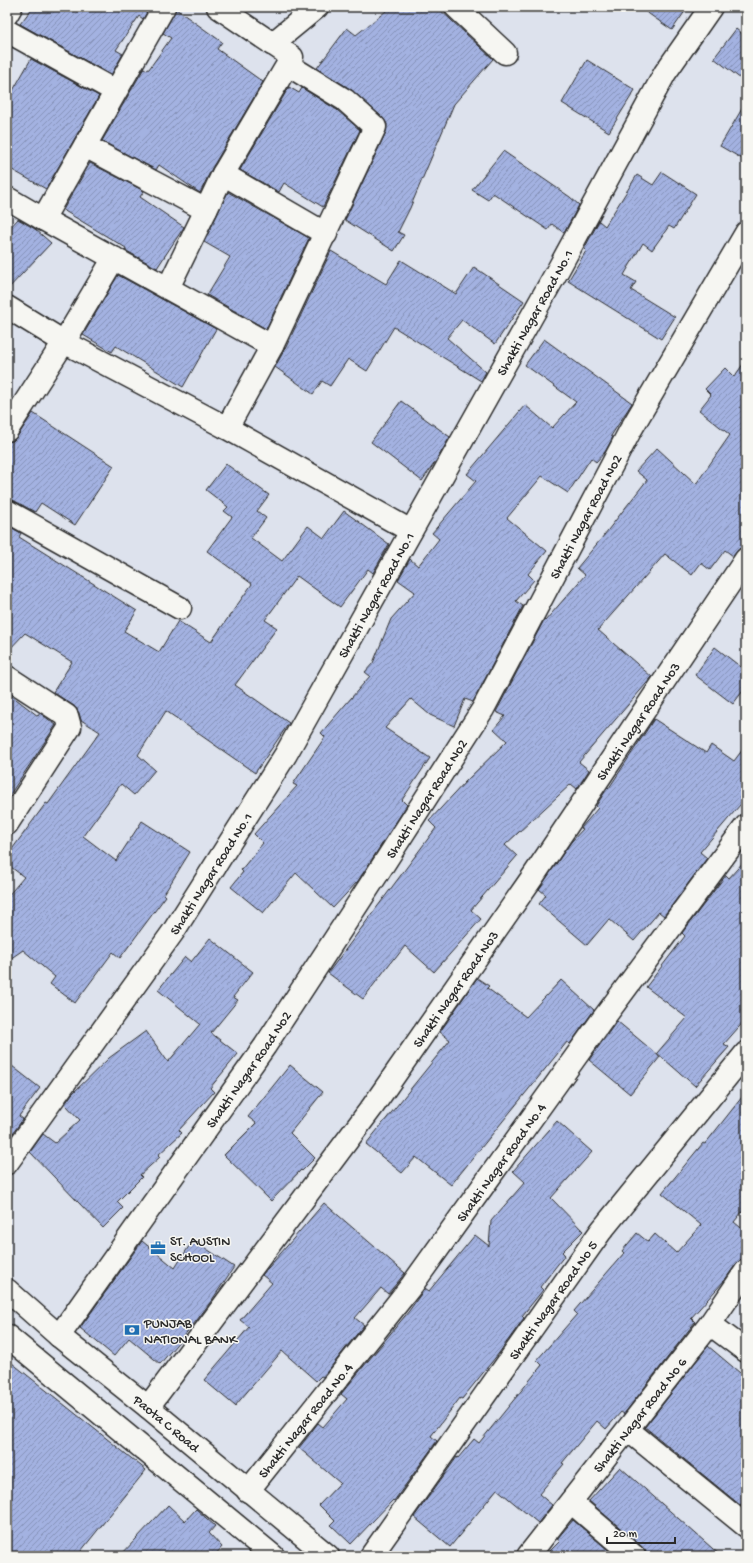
<svg xmlns="http://www.w3.org/2000/svg" width="753" height="1563" font-family="'Gochi Hand',sans-serif">
	<defs>
		<pattern id="building-hatch" width="6" height="6" patternUnits="userSpaceOnUse"><rect width="6" height="6" fill="#a3b2e1"/><path d="M-1 1l2-2M0 6l6-6M5 7l2-2" fill="none" stroke="#8591b7"/></pattern>
	</defs>
	<rect width="100%" height="100%" fill="#dde2ed"/>
	<filter id="ink" filterUnits="userSpaceOnUse"><feTurbulence type="fractalNoise" baseFrequency=".025" numOctaves="2"/><feDisplacementMap in="SourceGraphic" scale="8" xChannelSelector="R" yChannelSelector="G"/><feConvolveMatrix kernelMatrix="1 2 1 2 8 2 1 2 1" color-interpolation-filters="sRGB"/></filter>
	<g filter="url(#ink)">
		<path fill="url(#building-hatch)" stroke="#2b2b2b" d="M33 7H150L143 19 139 16 116 50 123 54 111 75 20 24Z
			M391 7H437L493 59 454 104 410 208 398 232 404 235 394 251 345 220 386 132 387 124 383 118 353 91 317 68 347 28 356 35Z
			M639 7H688L672 30Z
			M176 9 222 42 217 49 263 82 212 168 200 193 159 165 156 170 102 141 144 68 147 70 149 69 171 38 163 33Z
			M736 29 746 37V83L714 58Z
			M31 59 99 96 46 189 7 167V101Z
			M587 60 635 90 609 132 562 103Z
			M289 87 299 93 302 88 337 110 360 130 323 207 284 183 279 192 240 170Z
			M746 102V161L720 146Z
			M503 151 570 197 579 205 564 233 552 224 548 230 493 193 488 200 472 190Z
			M90 163 144 191 140 197 184 227 157 268 125 250 126 248 63 210Z
			M662 172 696 194 674 229 669 226 652 250 643 243 624 275 636 282 631 290 675 317 661 339 568 281 586 251 584 249 599 221 605 226 637 175 653 185Z
			M228 192 309 238 266 329 207 295 230 257 204 242Z
			M18 219 35 229 51 243 7 290V231Z
			M331 251 386 284 401 260 456 294 474 267 524 301 495 344 462 320 447 338 486 372 481 381 394 327 367 371 348 359 330 386 322 381 313 394 275 367 286 347Z
			M118 275 216 329 183 387 116 346 112 352 83 335Z
			M544 339 632 403 611 436 613 437 605 452 596 462 591 458 568 493 542 476 507 518 547 551 528 574 534 580 516 601 523 606 473 702 465 699 454 726 430 715 411 699 385 728 430 758 402 800 407 805 358 881 333 908 296 873 263 913 231 887 243 872 241 870 263 843 254 834 297 786 293 784 325 737 321 733 370 676 365 672 373 663 391 619 415 592 398 580 410 559 418 566 439 539 432 533 476 481 467 474 525 405 552 428 576 402 525 365Z
			M746 360V547L740 548 733 556 725 550 710 570 701 563 692 575 665 554 598 630 652 677 579 762 589 770 577 789 571 784 505 845 517 856 471 910 481 919 434 972 405 946 395 959 394 958 363 999 328 973 436 828 429 821 465 782 507 741 494 729 505 716 496 712 544 620 545 621 585 575 577 568 601 539 647 480 636 471 657 448 696 484 730 435 699 410 711 395 705 389 725 368 734 377Z
			M401 401 450 437 436 461 422 481 371 442Z
			M33 413 114 466 75 525 41 503 35 512 13 500 7 499V442L13 441 17 437Z
			M226 464 269 495 257 511 266 518 251 538 282 561 308 526 324 538 344 511 389 544 373 573 368 569 340 607 297 576 265 620 277 628 235 685 289 723 255 773 166 711 138 755 155 770 134 795 121 784 83 836 116 861 142 821 190 852 164 894 166 896 120 958 113 952 75 1003 50 984 55 977 23 950 7 961V897L24 877 7 864V856L46 803 48 804 100 732 81 720 79 713 74 706 53 692 72 662 25 633 7 652V525L21 533 19 537 137 611 124 631 159 652 178 621 211 642 252 584 207 551 232 517 224 511 228 507 206 490Z
			M715 647 746 671V687L733 704 695 675Z
			M7 692 38 716 40 713 56 725 7 799Z
			M654 719 706 753 711 745 734 761 746 745V798L700 852 707 858 664 916 659 912 634 941 609 919 587 945 539 904 546 895 539 889 571 842 583 829 581 828 598 808 596 806 608 787 609 788Z
			M746 859V1019L724 1044 729 1047 695 1086 657 1053 687 1018 646 987 685 936 682 933 726 875 729 878Z
			M210 938 253 972 233 997 238 1000 211 1033 238 1054 210 1088 214 1092 179 1130 182 1133 158 1155 160 1157 140 1175 142 1177 117 1202 123 1208 103 1228 30 1152 43 1134 55 1143 80 1120 65 1104 72 1094 109 1058 146 1031 168 1062 200 1024 158 990 185 957 191 962Z
			M477 978 489 986 487 988 526 1017 561 980 594 1010 570 1044 567 1042 451 1185 416 1157 402 1173 366 1144 450 1040 440 1032Z
			M617 1021 660 1057 630 1094 589 1060Z
			M7 1062 40 1088 19 1116 23 1119 13 1133 9 1129 7 1131Z
			M290 1065 323 1092 290 1133 315 1158 302 1171 301 1170 271 1201 224 1155 256 1123 248 1117Z
			M746 1092V1207L734 1222 746 1232V1256L736 1264 724 1281 691 1318 695 1322 624 1414 621 1412 606 1429 597 1421 562 1463 564 1464 539 1494 552 1505 538 1523 497 1489 450 1547 414 1517 457 1457 458 1458 474 1439 479 1443 542 1365 537 1360 577 1314 574 1311 624 1253 622 1251 637 1233 648 1242 655 1234 676 1253 701 1225 662 1193 703 1143 705 1144Z
			M557 1121 592 1152 551 1198 583 1231 562 1252 565 1255 540 1287 543 1290 522 1316 524 1318 499 1353 462 1399 460 1398 431 1436 437 1441 394 1501 393 1500 351 1544 331 1525 335 1521 319 1505 340 1483 299 1448 318 1423 323 1427 347 1399 341 1394 409 1311 425 1288 429 1291 475 1235 489 1246 491 1221 525 1182 513 1171Z
			M324 1203 405 1273 388 1294 381 1288 355 1318 364 1325 323 1377 321 1376 316 1381 282 1351 235 1406 204 1380 249 1327 240 1320 272 1283 262 1275Z
			M193 1240 234 1267 212 1300 197 1320 160 1364 129 1338 114 1356 80 1328 142 1241 175 1268Z
			M708 1346 746 1378V1510L645 1427Z
			M7 1359 146 1470 77 1556H7Z
			M620 1467 721 1556H646V1552L642 1547 589 1501Z
			M168 1505 185 1521 196 1509 215 1526 209 1533 222 1547 214 1556H120Z
			M573 1520 615 1556H545L560 1541 557 1539Z"/>
		<g fill="none" stroke-linecap="round" stroke-linejoin="round">
			<g stroke="#2b2b2b" stroke-width="25">
				<g id="minor">
					<path d="M456 7 505 53"/>
					<path d="M7 14 11 7"/>
					<path d="M7 31 115 91"/>
					<path d="M272 44 317 7"/>
					<path d="M85 146 206 210 223 174 292 57 218 7"/>
					<path d="M223 174 326 234"/>
					<path d="M7 198 43 219 164 7"/>
					<path d="M43 219 272 346 375 127 345 100 288 65"/>
					<path d="M168 288 206 210"/>
					<path d="M7 307 64 342 227 428 272 346"/>
					<path d="M227 428 411 531"/>
					<path d="M7 430 64 342 114 258"/>
					<path d="M7 511 180 608"/>
					<path d="M7 677 67 716 70 727 7 824"/>
					<path id="s1" d="M7 1163 173 932 286 754 559 268 665 73 711 7"/>
					<path id="s2" d="M7 1290 59 1336 148 1407 328 1556"/>
					<path d="M710 1324 746 1351"/>
					<path d="M7 1336 273 1556"/>
					<path id="s3" d="M59 1336 265 1046 376 876 483 709 630 431 746 233"/>
					<path id="s4" d="M148 1407 373 1106 534 875 746 559"/>
					<path d="M628 1430 746 1526"/>
					<path id="s5" d="M248 1491 412 1285 600 1023 746 826"/>
					<path d="M571 1502 634 1556"/>
					<path id="s6" d="M371 1556 601 1231 746 1053"/>
					<path id="s7" d="M528 1556 710 1324 746 1271"/>
				</g>
			</g>
			<use href="#minor" stroke="#f6f6f2" stroke-width="22"/>
		</g>
	</g>
	<defs>
		<g id="office-bare" transform="scale(1.2)"><path d="M-6-3h4V-5.5h4V-3h4V5H-6ZM-1-4.5V-3h2v-1.5ZM-6 0V1H6V0Z" fill="#1f6fb2" stroke="#f6f6f2" stroke-width="2.5" paint-order="stroke"/></g>
		<g id="bank-bare" transform="scale(1.2)"><path d="M-6-4H6V4H-6ZM0-2.3a2.3 2.3 0 1 0 0 4.6a2.3 2.3 0 1 0 0-4.6Z" fill="#1f6fb2" stroke="#f6f6f2" stroke-width="2.5" paint-order="stroke"/></g>
	</defs>
	<g fill-rule="evenodd">
		<use href="#office-bare" x="158" y="1248"/>
		<use href="#bank-bare" x="132" y="1330"/>
	</g>
	<g text-anchor="middle" stroke-width="3" stroke-linejoin="round" paint-order="stroke">
		<g font-size="14" fill="#2b2b2b" stroke="#f6f6f2">
			<text dy="5" stroke="none"><textPath href="#s1" startOffset="1002">Shakti Nagar Road No.1</textPath></text>
			<text dy="5" stroke="none"><textPath href="#s3" startOffset="975">Shakti Nagar Road No2</textPath></text>
			<text dy="5" stroke="none"><textPath href="#s1" startOffset="678">Shakti Nagar Road No.1</textPath></text>
			<text dy="5" stroke="none"><textPath href="#s4" startOffset="843">Shakti Nagar Road No3</textPath></text>
			<text dy="5" stroke="none"><textPath href="#s3" startOffset="651">Shakti Nagar Road No2</textPath></text>
			<text dy="5" stroke="none"><textPath href="#s1" startOffset="354">Shakti Nagar Road No.1</textPath></text>
			<text dy="5" stroke="none"><textPath href="#s4" startOffset="519">Shakti Nagar Road No3</textPath></text>
			<text dy="5" stroke="none"><textPath href="#s3" startOffset="327">Shakti Nagar Road No2</textPath></text>
			<text dy="5" stroke="none"><textPath href="#s5" startOffset="415">Shakti Nagar Road No.4</textPath></text>
			<text dy="5" stroke="none"><textPath href="#s6" startOffset="314">Shakti Nagar Road No 5</textPath></text>
			<text dy="5" stroke="none"><textPath href="#s7" startOffset="180">Shakti Nagar Road No 6</textPath></text>
			<text dy="5" stroke="none"><textPath href="#s5" startOffset="91">Shakti Nagar Road No.4</textPath></text>
			<text dy="5" stroke="none"><textPath href="#s2" startOffset="208">Paota C Road</textPath></text>
		</g>
		<g font-size="14" fill="#2b2b2b" stroke="#f6f6f2" text-anchor="start">
			<text x="170" y="1245">ST. AUSTIN<tspan x="170" dy="16">SCHOOL</tspan></text>
			<text x="144" y="1327">PUNJAB<tspan x="144" dy="16">NATIONAL BANK</tspan></text>
		</g>
	</g>
	<rect width="753" height="1563" fill="none" stroke="#f6f6f2" stroke-width="24"/>
	<rect x="12" y="12" width="729" height="1539" fill="none" stroke="#2b2b2b" stroke-width="1.5" filter="url(#ink)"/>
	<path d="M607 1537v6h68v-6" fill="none" stroke="#2b2b2b" stroke-width="2"/>
	<text x="613" y="1537" font-size="12" fill="#2b2b2b" stroke="#f6f6f2" stroke-width="3" paint-order="stroke">20 m</text>
</svg>
